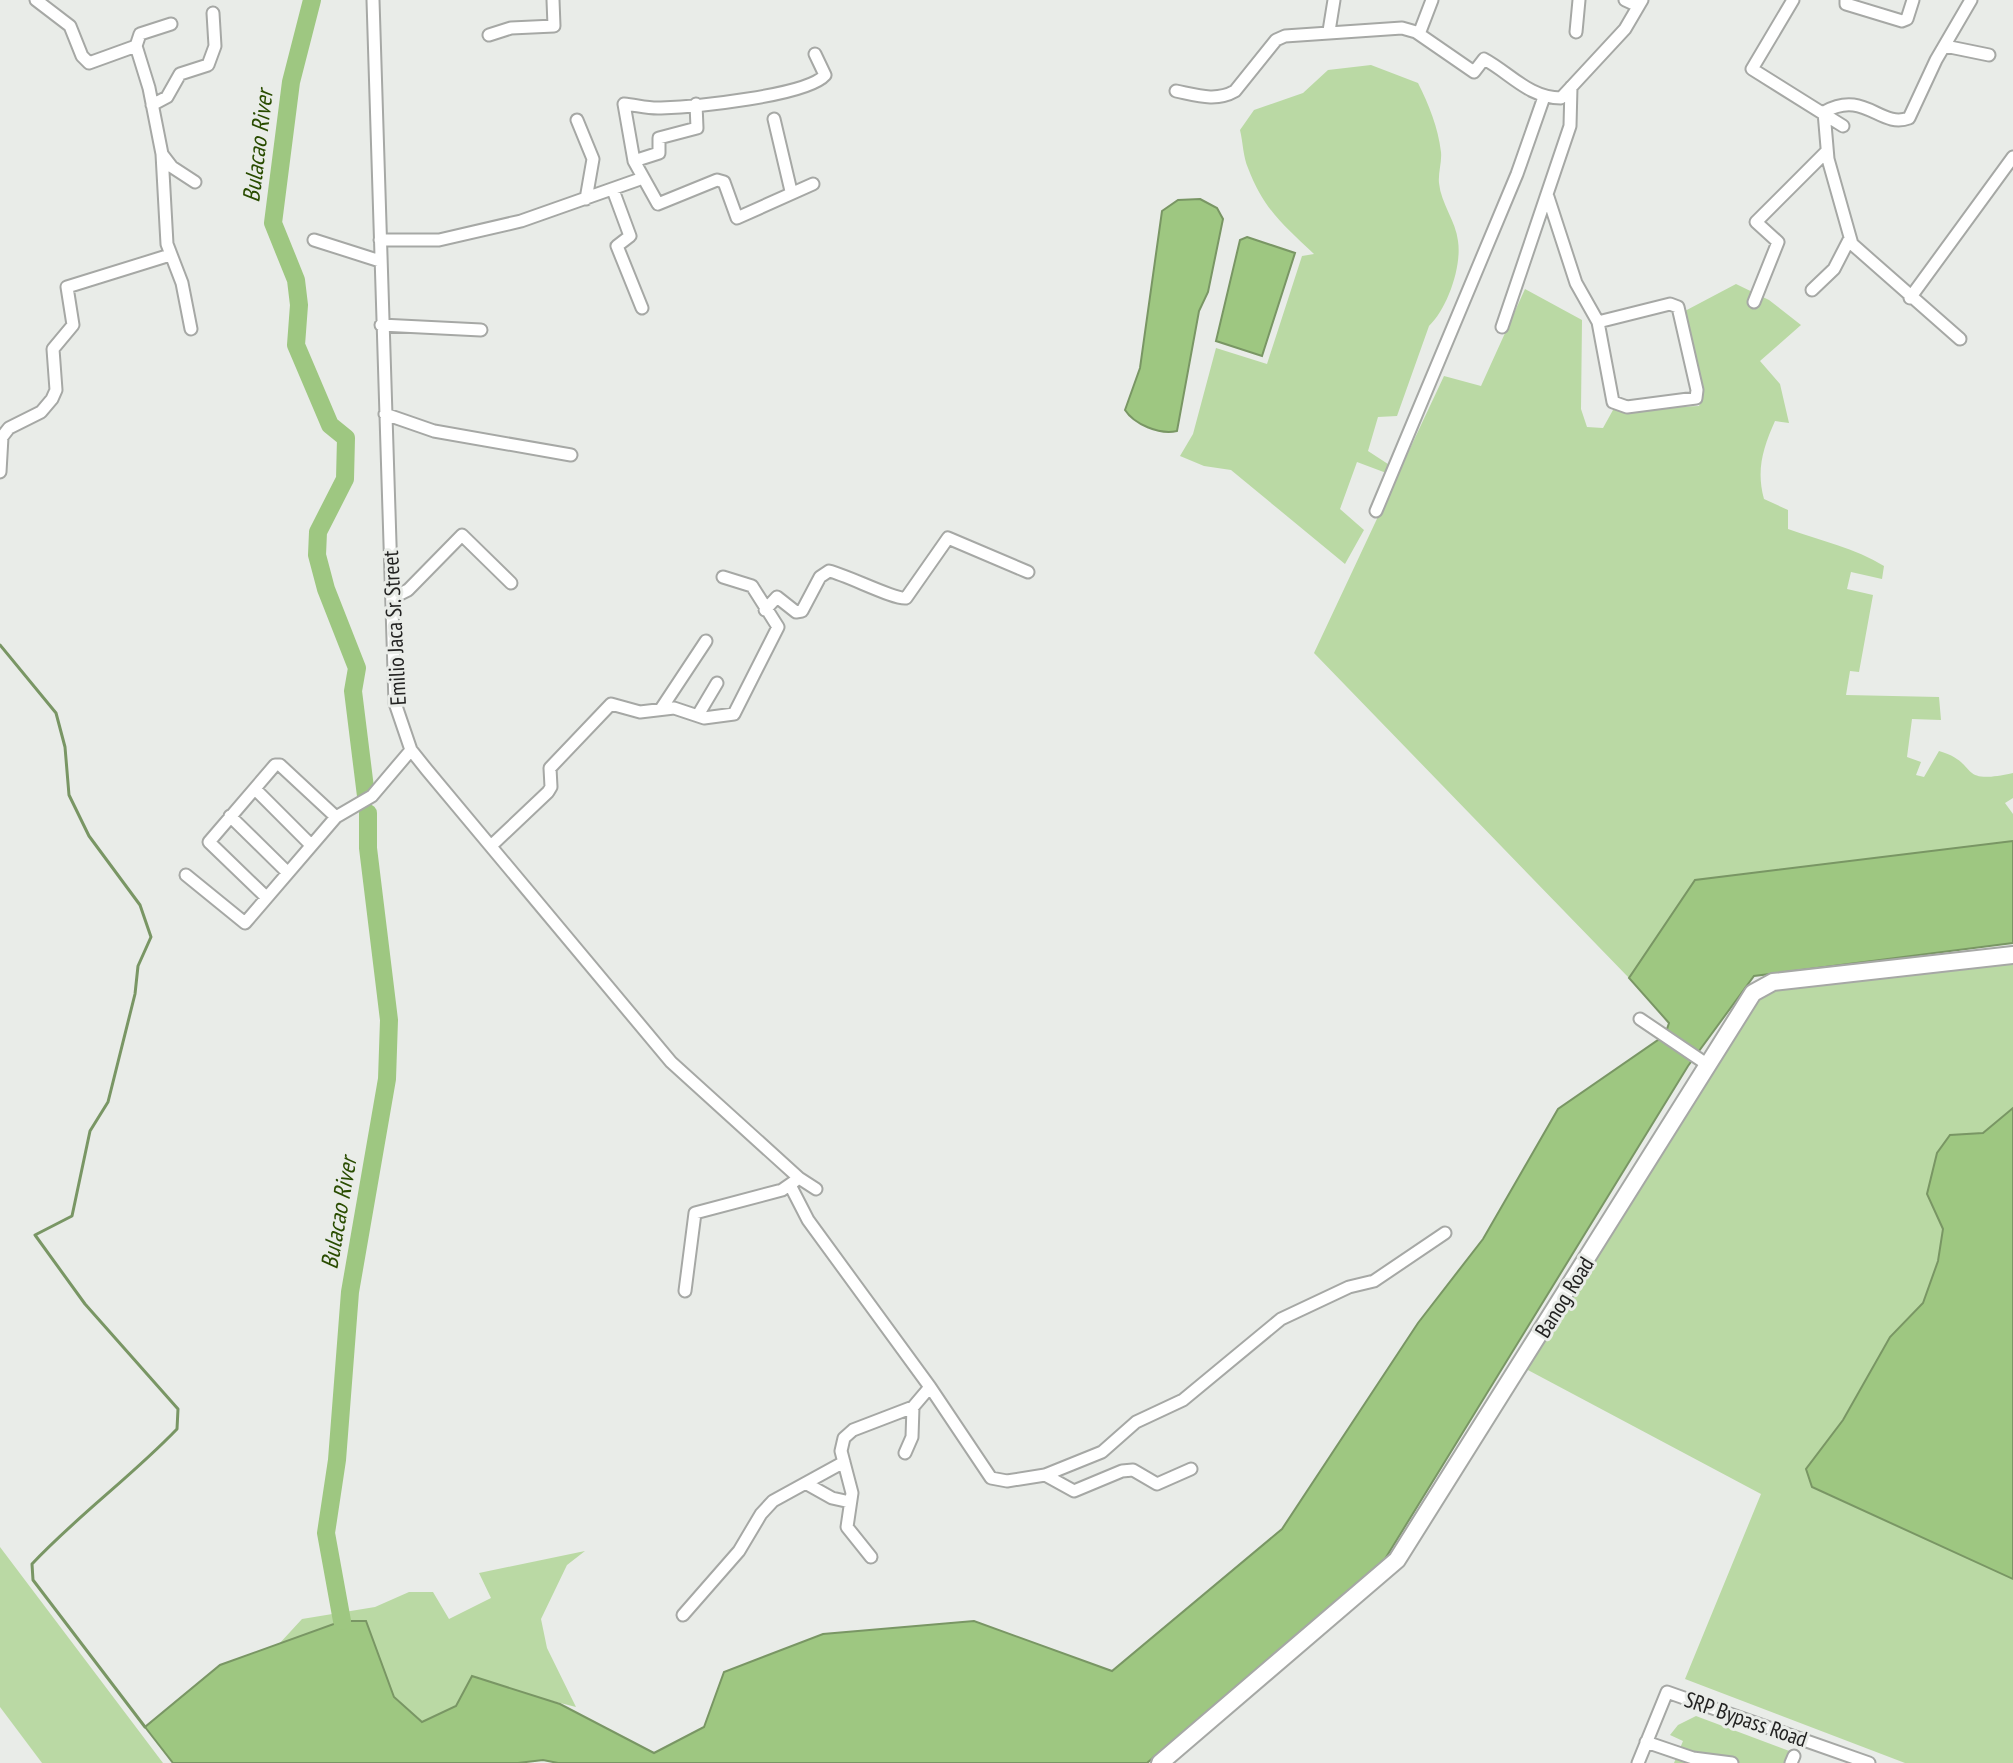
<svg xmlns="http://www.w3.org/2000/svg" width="2013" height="1763" font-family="'PT Sans Narrow',sans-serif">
	<rect width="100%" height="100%" fill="#e9ece8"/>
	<path fill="#bad9a4" d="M1371 65 1418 83C1429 105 1438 127 1441 152 1442 162 1438 173 1439 183 1441 204 1456 221 1458 241 1462 267 1447 309 1429 326L1397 416 1378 417 1368 451 1391 466 1389 474 1357 462 1340 509 1364 530 1345 564 1231 470 1204 466 1180 456 1193 434 1216 348 1267 364 1302 256 1314 254C1283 225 1263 208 1248 168 1243 157 1243 142 1240 130L1254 110 1303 93 1328 70Z
		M1736 284 1769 300 1801 325 1760 361 1780 384 1789 423 1775 421C1763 448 1756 470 1764 499L1788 510V529C1821 541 1855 548 1884 566L1882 579 1851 572 1847 589 1873 595 1859 672 1850 671 1846 695 1939 697 1941 720 1912 719 1907 757 1921 762 1916 775 1924 777 1939 751C1981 763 1955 786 2013 773V798L2005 803 2013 814V841L1695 880 1629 978 1314 653 1444 376 1481 386 1525 289 1582 320 1581 409 1587 427 1603 428 1613 410 1699 406 1701 401 1683 312Z
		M2013 961V1108L1983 1133 1950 1135 1937 1153 1927 1194 1943 1229 1938 1261 1923 1303 1890 1337 1843 1420 1806 1469 1813 1488 2013 1579V1763H1905L1685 1679 1761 1494 1526 1369 1759 998 1781 988Z
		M0 1547 163 1763H42L0 1707Z
		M585 1551 567 1565 541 1619 547 1648 576 1707 482 1683 438 1728 256 1669 302 1619 375 1607 409 1592H433L449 1619 491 1598 479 1573Z
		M1696 1716 1792 1752 1787 1763H1674L1683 1741 1670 1735 1678 1725Z"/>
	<path fill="#9ec781" stroke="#799664" stroke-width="2" d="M1200 199 1217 208 1223 219 1208 292 1199 311 1177 431C1159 435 1134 424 1125 410L1140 368 1162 211 1178 200Z
		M1247 237 1295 253 1262 356 1216 341 1240 240Z
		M2013 841V943L1754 976 1688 1066 1385 1559 1147 1763H558L543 1760 518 1763H173L145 1727 220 1665 342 1621H366L394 1697 422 1722 456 1706 472 1676 560 1704 654 1753 704 1727 724 1672 823 1634 974 1621 1112 1671 1282 1529 1418 1323 1483 1239 1558 1109 1665 1035 1669 1023 1629 978 1695 880Z
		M2013 1108V1579L1812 1487 1806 1469 1843 1420 1890 1337 1923 1303 1938 1261 1943 1229 1927 1194 1937 1153 1950 1135 1983 1133Z"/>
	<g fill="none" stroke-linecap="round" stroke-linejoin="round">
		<path stroke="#799664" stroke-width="3" d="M0 645 56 713 65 747 69 795 89 836 140 905 151 937 138 966 135 994 108 1102 90 1131 72 1216 35 1235 85 1304 178 1409 177 1429C131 1477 78 1515 32 1564L33 1580 145 1727"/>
		<path stroke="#9ec781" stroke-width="18" d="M312 0 291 82 273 223 296 280 299 305 296 345 330 425 346 438 345 479 318 532 317 555 326 589 357 668 353 691 366 796
			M342 1621 326 1533 337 1460 350 1292 387 1079 389 1020 368 848V813"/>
		<g stroke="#a6a8a5" stroke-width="15">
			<path id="street" d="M36 0 70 26 82 56 89 63 136 46 140 34 171 24
				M373 0 395 703 411 750 427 770 671 1062 799 1178 816 1189
				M1625 0 1638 6
				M1793 0 1752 69 1843 126
				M1846 0V4L1902 21 1907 19 1913 0
				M1329 31 1334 0
				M1576 32 1579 0
				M1419 34 1432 0
				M489 35 511 28 554 26 553 0
				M136 46 149 88 162 154 167 244 182 283 191 329
				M1945 46 1989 55
				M1176 91C1196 95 1216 102 1235 91L1276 40 1285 36 1402 28 1416 32 1474 72 1484 59C1510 73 1529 98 1561 98L1625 29 1642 0
				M152 105 167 97 180 74 208 65 215 46 213 13
				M774 119 791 191
				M577 120 593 159 586 199
				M162 154 172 167 195 182
				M634 161 659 153V138L697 128 696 104
				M813 184 737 218 724 182 717 180 658 204 634 161 624 104C636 105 649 109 661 108 693 107 807 96 825 75L815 54
				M613 190 630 236 617 246 642 308
				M1548 197 1576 283 1598 322 1613 402 1627 407 1696 398 1697 390 1678 307 1670 304 1598 322
				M314 240 380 261
				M380 240H439L521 221 643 178
				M1812 290 1834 269 1850 238
				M1910 298 2013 157
				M1754 302 1778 242 1756 222 1827 151
				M381 325 481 330
				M1502 327 1570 126 1571 87
				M1960 339 1852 244 1828 159 1824 112C1865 89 1880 129 1909 118L1936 60 1971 0
				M385 414 434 431 571 455
				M0 472 2 437 9 428 41 412 52 399 56 390 53 349 73 325 67 287 170 255
				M1376 511 1517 174 1544 97
				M392 598 408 590 462 535 511 583
				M765 610 777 597 796 612 802 611 820 577 829 571C847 575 895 600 906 598L948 538 1028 572
				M661 709 706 641
				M698 715 717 683
				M255 789 310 844
				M230 816 287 872
				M492 845 548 792 551 787 550 768 611 704 640 712 674 708 704 718 734 714 778 627 752 586 723 577
				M186 875 245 923 336 817 372 796 411 750
				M266 897 209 842 275 765H280L336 817
				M1640 1019 1708 1065
				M790 1185 808 1220 930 1387 991 1478 1007 1481 1045 1475 1102 1452 1136 1422 1183 1400 1281 1319 1349 1287 1374 1281 1445 1233
				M685 1291 695 1213 782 1190 795 1181
				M905 1453 912 1437 913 1407
				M1045 1475 1074 1491 1122 1471 1133 1470 1157 1484 1191 1469
				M807 1484 832 1498 850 1502
				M871 1557 847 1527 852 1493 841 1451 844 1438 853 1430 913 1407 930 1387
				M683 1615 739 1551 761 1514 773 1501 844 1462
				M1646 1742 1693 1758 1732 1763
				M1638 1763 1667 1692 1869 1763
				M1791 1763 1794 1756"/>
		</g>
		<g stroke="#a6a8a5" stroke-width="20">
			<path id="secondary" d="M1160 1763 1397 1560 1753 993 1773 982 2013 955"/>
		</g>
		<use href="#street" stroke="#fff" stroke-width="11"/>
		<use href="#secondary" stroke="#fff" stroke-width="16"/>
	</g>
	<g text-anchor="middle" stroke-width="6" stroke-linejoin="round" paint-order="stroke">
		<g font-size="22" fill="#232322" stroke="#e9ece8">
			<text transform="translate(394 628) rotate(-93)" y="8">Emilio Jaca Sr. Street</text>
			<text transform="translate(1564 1297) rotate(-58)" y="8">Banog Road</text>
			<text transform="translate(1746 1719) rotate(19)" y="8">SRP Bypass Road</text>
		</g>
		<g font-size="24" font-style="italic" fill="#294c00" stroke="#e9ece8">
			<text transform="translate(258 146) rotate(-83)" y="8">Bulacao River</text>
			<text transform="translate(339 1213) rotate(-80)" y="8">Bulacao River</text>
		</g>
	</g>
</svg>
